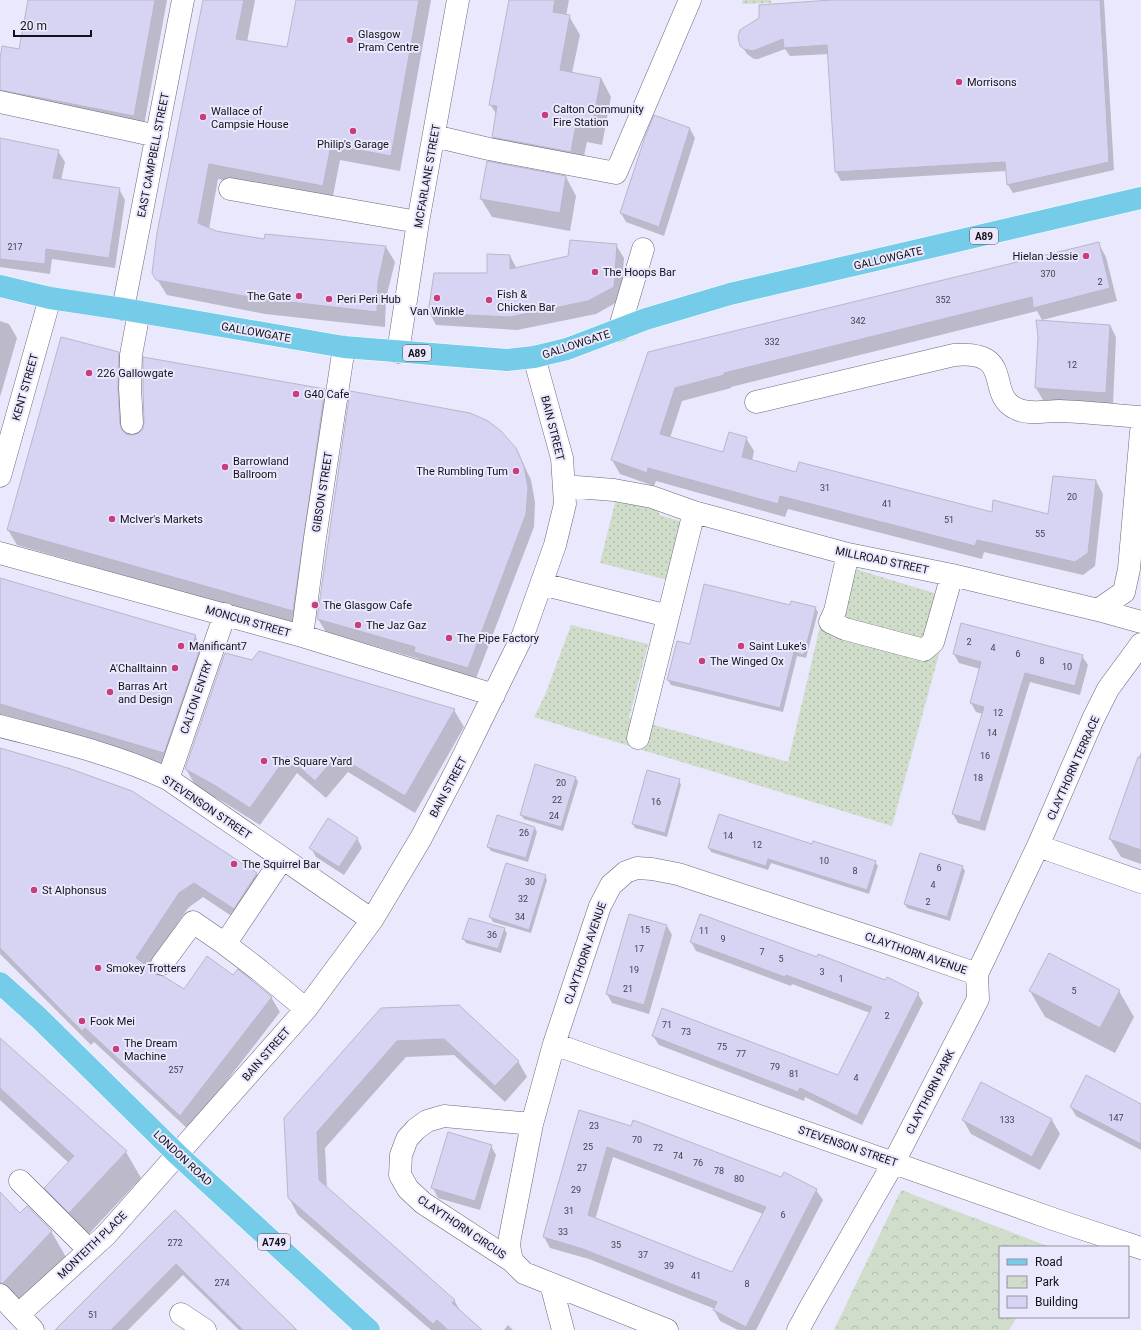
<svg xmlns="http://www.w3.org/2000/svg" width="1141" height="1330" font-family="Roboto,sans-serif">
	<defs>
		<pattern id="grass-dots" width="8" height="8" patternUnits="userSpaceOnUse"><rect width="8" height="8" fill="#cfddca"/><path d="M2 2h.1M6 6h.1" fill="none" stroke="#b1bdad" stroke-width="1.8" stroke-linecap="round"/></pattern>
		<pattern id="park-crowns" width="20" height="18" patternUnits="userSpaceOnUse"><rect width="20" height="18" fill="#cfddca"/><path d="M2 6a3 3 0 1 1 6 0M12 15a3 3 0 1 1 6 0" fill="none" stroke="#b1bdad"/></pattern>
	</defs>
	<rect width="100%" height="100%" fill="#eae8fd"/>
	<path fill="url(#grass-dots)" d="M743 0H771V3L742 4Z
		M616 499 659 508V515L683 522 672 581 600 563Z
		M835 563 954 599 892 826 534 717 545 695 571 625 648 644 629 718 788 762Z"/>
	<path fill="url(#park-crowns)" d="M901 1190 1050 1247H1000V1317H1017L1009 1330H834Z"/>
	<path fill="#0003" fill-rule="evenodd" d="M47 0H167L143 131 0 98V65L20 50Z
		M204 0H255L247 42 288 48 297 0H431L400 171 340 160 332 201 218 179 209 229 215 232 265 241 386 247 395 262 386 298 385 327 265 314 167 295 153 273Z
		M510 0H569L566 16H569L580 35 572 73 601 78 611 97 602 145 587 142 581 170 503 155 493 137 497 115 490 104Z
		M826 0H1104L1114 170 1013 193 1008 185 1006 171 841 181 836 172 829 54 790 56 785 49 758 59H754L747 54 739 42 826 1Z
		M690 129 695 138 664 236 626 222 621 213Z
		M0 139 58 151 65 162 61 180 119 189 125 200 115 268 52 259 50 274 0 267Z
		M488 163 566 177 576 196 570 231 492 217 481 199Z
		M1098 243 1106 257 1117 301 1042 320 1037 311 731 387V388L682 401 670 438 724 453 746 438 754 451 752 461 797 474 993 513 1049 515 1096 481 1103 494 1095 566 1083 575 984 552 982 559 788 509 785 517 656 481 654 486 620 474 612 460 649 353Z
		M616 245 624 258 621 300 596 314 517 330 436 325 429 312 488 274 510 256 517 269Z
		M0 321 9 324 17 338 0 397Z
		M1110 325 1116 337 1113 405 1043 400 1036 388 1039 336Z
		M118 352 127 368 126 404 128 435 133 436 324 390 333 406 301 626 17 545 8 530Z
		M516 448 531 480 535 502 534 527 475 681 422 665 419 659 326 632 318 619Z
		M0 579 195 636 205 653 173 769 0 718Z
		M791 606 815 608 818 612 806 658 797 656 783 712 671 685 668 680 690 646Z
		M954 654 1082 656 1088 665 1080 695 1030 682 985 831 958 823 953 814 983 714 976 712 971 703 980 669 959 663Z
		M454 710 464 727 415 813 348 772 326 798 297 773 260 825 225 803 196 787 186 769Z
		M0 749 132 792 257 874 265 889 242 923 203 897 188 908 148 968 154 975 184 991 234 976 271 997 280 1012 189 1130 94 1042 91 1045 0 954Z
		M1141 752V864L1121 857 1110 839Z
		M576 778 578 782 563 831 524 819 521 815Z
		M679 780 681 785 667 837 635 828 633 824Z
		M535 828 537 832 528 862 491 851 488 847Z
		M357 838 362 848 344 875 316 857 311 848Z
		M812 846 875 862 878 866 869 894 771 863 768 870 711 852 709 848Z
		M962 866 965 871 950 921 907 908 905 904Z
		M545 876 547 880 531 933 493 922 490 917Z
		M667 926 672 935 649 1014 612 1003 607 994Z
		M504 929 507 933 501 953 466 943 463 938Z
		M691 942 818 958 886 981 918 994 923 1003 862 1125 805 1097 804 1101 659 1045 653 1036 839 1076 870 1013 792 984 791 986 696 951Z
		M1030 991H1119L1134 1017 1115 1053 1045 1017Z
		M382 1009 518 1061 527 1077 505 1102 454 1055 406 1057 325 1148 327 1189 454 1300 462 1314 480 1330H431L298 1215 289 1198 285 1119Z
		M0 1040 126 1152 141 1178 85 1238 60 1214 46 1188 69 1163 0 1100Z
		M1141 1105V1150L1076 1116 1071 1107Z
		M580 1112 816 1190 823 1200 756 1330H738L720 1321 714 1310 715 1309 589 1259 550 1248 544 1237ZM613 1157 763 1214 733 1274 595 1220Z
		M963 1120H1052L1060 1134 1040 1170 971 1134Z
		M491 1146 496 1155 480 1210 438 1198 433 1188Z
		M0 1195 20 1214 51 1231 66 1257 21 1306 0 1284Z
		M175 1211 296 1330H239L183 1275 128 1330H62Z
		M508 1325 513 1330H504Z"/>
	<path fill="#d6d3f3" stroke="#b8b7ca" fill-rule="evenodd" d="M28 0H155L134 116 0 90V59L2 46 19 49Z
		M203 0H244L236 39 287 47 296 0H419L391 156 331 145 323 186 209 164 198 223 216 231 264 239 265 234 386 246 378 282 377 312 255 298 156 280 152 273 157 233Z
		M509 0H555L553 12 570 15 560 70 601 78 592 127 576 124 571 152 492 137 497 106 489 105Z
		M831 0H1100L1109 162 1007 185 1005 162 835 172 827 45 784 48 783 39 753 51 744 49 740 46 738 37 740 30 759 18V5Z
		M654 115 690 128 659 227 620 213 645 137Z
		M0 138 59 150 53 178 120 188 109 258 46 249 45 264 0 259Z
		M487 161 566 176 560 213 480 199Z
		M570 240 617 244 614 287 588 301 510 317 428 313 434 273H487V254L510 255V269L568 256Z
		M1099 242 1110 288 1033 308 1032 297 724 373V375L675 388 660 434 723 452 729 432 747 437 742 457 796 472 799 462 992 512 993 500 1048 514 1053 476 1096 480 1088 553 1075 562 977 540 975 546 780 496 778 504 648 468 647 473 611 460 648 352Z
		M1036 320 1110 325 1106 393 1035 388 1038 337Z
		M61 337 119 352 118 388 120 424 122 430 126 434 132 435 139 433 143 429 144 423 143 388V357L325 389 293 611 7 530Z
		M350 391 470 413 488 421 501 431 516 448 524 466 528 488 526 514 468 668 414 652 415 647 317 619Z
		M0 578 196 635 193 644 201 646 164 753 0 704Z
		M704 584 790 605 791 601 816 607 804 655 794 652 780 708 667 680 677 641 690 644Z
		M961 623 1083 655 1075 686 1025 673 980 822 952 814 984 707 970 703 981 662 953 654Z
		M259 651 455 709 405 796 337 755 315 781 287 756 250 808 214 785 185 769 225 653 252 660Z
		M0 748 68 768 132 791 257 873 234 909 194 883 179 893 136 958 150 968 155 974 163 976 184 989 207 956 233 975 238 969 272 997 180 1116 85 1028 82 1031 0 948Z
		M1138 757 1141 758V850L1109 839Z
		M535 764 576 777 561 827 520 815Z
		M647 770 680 779 665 833 632 824Z
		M719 814 812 844 813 841 876 861 867 890 768 859 766 866 708 848Z
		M497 815 535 827 526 858 487 847Z
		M328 818 358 838 339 867 309 848Z
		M920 853 963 866 947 917 904 904Z
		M506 863 546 875 529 930 489 917Z
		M629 914 667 925 644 1005 606 994Z
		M700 914 817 957 818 954 885 980 887 977 919 993 857 1116 800 1088 798 1092 652 1036 662 1008 838 1075 872 1007 786 975 785 977 690 942Z
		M469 918 505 928 498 949 462 939Z
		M1049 953 1120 990 1100 1028 1029 991Z
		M459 1005 519 1061 495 1086 444 1039 397 1041 317 1132 319 1180 455 1300 452 1303 482 1330H448L437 1320 433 1324 288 1198 284 1118 381 1008Z
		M0 1038 127 1151 69 1213 44 1188 74 1156 0 1088Z
		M1086 1075 1141 1104V1144L1070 1107Z
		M981 1082 1052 1119 1032 1157 962 1120Z
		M579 1110 631 1126 633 1120 781 1177 784 1172 817 1189 746 1327 713 1310 717 1302 583 1249 543 1237ZM607 1147 766 1207 732 1272 588 1215Z
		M448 1132 492 1145 475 1201 431 1188Z
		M0 1192 20 1213 27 1206 52 1231 3 1283H0Z
		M175 1210 256 1290 297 1330H243L176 1264 111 1330H55Z"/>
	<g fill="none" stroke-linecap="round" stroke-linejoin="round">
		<g stroke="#6a6879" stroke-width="23">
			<path id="minor" d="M0 102 157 136
				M434 136 489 149 616 173 690 0
				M230 189 418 222
				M123 309 183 0
				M619 330 643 249
				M398 352 418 222 458 0
				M756 402 954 355C1017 350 984 395 1017 409 1030 415 1045 411 1059 411 1086 412 1114 415 1141 417
				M132 423 130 388 131 355 139 312
				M0 476 50 298
				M564 486 614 490 652 497 694 512 848 554 952 575 1098 610 1124 592
				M0 553 302 636 494 695
				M848 554 835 611 830 622 845 629 924 650 933 642 952 575
				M542 584 668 616
				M1124 592 1129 569 1141 432
				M1098 610 1141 622
				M302 636 315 538 344 347
				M0 726C57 741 115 754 168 779L372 920
				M638 738 694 512
				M168 779 225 614
				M1038 846 1141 882
				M225 944 259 970 306 1009
				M162 964 193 922 225 944 282 859
				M554 1044 1056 1220 1141 1248
				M20 1181 89 1250
				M512 1261 423 1203 408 1189 400 1175 401 1155 407 1139 416 1129 427 1121 444 1116 532 1124
				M551 1284 563 1330
				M0 1295 33 1330
				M19 1314 106 1235 306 1009 372 920 421 838 457 769 523 635 555 545 565 504 562 458 534 357
				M181 1314 205 1330
				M667 1330 524 1273 512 1261 509 1246 510 1237 532 1124 554 1044 600 906 611 885 626 872 637 868 652 869 678 874 882 941 977 974
				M798 1330 811 1306 894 1162 978 999 977 974 1038 846 1093 719 1108 689 1141 644"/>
		</g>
		<g stroke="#fff" stroke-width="23">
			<path id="major" d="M0 286 50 298 123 309 344 347 507 360 534 357 567 349 646 319 730 294 1141 198
				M0 983 39 1018 178 1155 369 1330"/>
		</g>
		<use href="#minor" stroke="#fff" stroke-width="22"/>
		<use href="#major" stroke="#74cce9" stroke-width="22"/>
	</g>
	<g fill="#c63f7c" stroke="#eae8fd" stroke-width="1.5">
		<circle cx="350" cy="40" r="4"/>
		<circle cx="959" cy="82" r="4"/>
		<circle cx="545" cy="115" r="4"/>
		<circle cx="203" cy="117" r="4"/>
		<circle cx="353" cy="131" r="4"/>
		<circle cx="1086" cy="256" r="4"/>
		<circle cx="595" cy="272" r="4"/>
		<circle cx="299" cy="296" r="4"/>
		<circle cx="437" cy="298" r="4"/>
		<circle cx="329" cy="299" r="4"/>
		<circle cx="489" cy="300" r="4"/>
		<circle cx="89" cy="373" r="4"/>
		<circle cx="296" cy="394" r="4"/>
		<circle cx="225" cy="467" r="4"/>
		<circle cx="516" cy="471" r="4"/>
		<circle cx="112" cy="519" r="4"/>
		<circle cx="315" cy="605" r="4"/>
		<circle cx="358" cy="625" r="4"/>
		<circle cx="449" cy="638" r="4"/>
		<circle cx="181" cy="646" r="4"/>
		<circle cx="741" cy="646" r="4"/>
		<circle cx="702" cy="661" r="4"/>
		<circle cx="175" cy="668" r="4"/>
		<circle cx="110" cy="692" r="4"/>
		<circle cx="264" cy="761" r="4"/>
		<circle cx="234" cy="864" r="4"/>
		<circle cx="34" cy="890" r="4"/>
		<circle cx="98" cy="968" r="4"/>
		<circle cx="82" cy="1021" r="4"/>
		<circle cx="116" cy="1049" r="4"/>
	</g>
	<g text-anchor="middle" stroke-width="4" stroke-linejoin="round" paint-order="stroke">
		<g font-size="9" fill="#444250">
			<text x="15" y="250">217</text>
			<text x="1048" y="277">370</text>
			<text x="1100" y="285">2</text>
			<text x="943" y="303">352</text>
			<text x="858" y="324">342</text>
			<text x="772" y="345">332</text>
			<text x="1072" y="368">12</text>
			<text x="825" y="491">31</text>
			<text x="1072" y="500">20</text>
			<text x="887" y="507">41</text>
			<text x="949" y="523">51</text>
			<text x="1040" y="537">55</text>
			<text x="969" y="645">2</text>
			<text x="993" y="651">4</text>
			<text x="1018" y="657">6</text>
			<text x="1042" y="664">8</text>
			<text x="1067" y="670">10</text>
			<text x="998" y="716">12</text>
			<text x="992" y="736">14</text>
			<text x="985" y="759">16</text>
			<text x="978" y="781">18</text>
			<text x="561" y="786">20</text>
			<text x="557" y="803">22</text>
			<text x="656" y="805">16</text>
			<text x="554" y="819">24</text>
			<text x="524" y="836">26</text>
			<text x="728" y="839">14</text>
			<text x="757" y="848">12</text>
			<text x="824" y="864">10</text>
			<text x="939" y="871">6</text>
			<text x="855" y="874">8</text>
			<text x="530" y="885">30</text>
			<text x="933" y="888">4</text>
			<text x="523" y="902">32</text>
			<text x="928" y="905">2</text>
			<text x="520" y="920">34</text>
			<text x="645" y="933">15</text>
			<text x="704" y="934">11</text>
			<text x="492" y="938">36</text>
			<text x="723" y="942">9</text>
			<text x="639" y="952">17</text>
			<text x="762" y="955">7</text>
			<text x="781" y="962">5</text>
			<text x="634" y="973">19</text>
			<text x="822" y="975">3</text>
			<text x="841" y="982">1</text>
			<text x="628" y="992">21</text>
			<text x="1074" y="994">5</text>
			<text x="887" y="1019">2</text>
			<text x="667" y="1028">71</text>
			<text x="686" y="1035">73</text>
			<text x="722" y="1050">75</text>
			<text x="741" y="1057">77</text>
			<text x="775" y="1070">79</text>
			<text x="176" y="1073">257</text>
			<text x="794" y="1077">81</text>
			<text x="856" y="1081">4</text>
			<text x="1116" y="1121">147</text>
			<text x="1007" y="1123">133</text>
			<text x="594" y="1129">23</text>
			<text x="637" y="1143">70</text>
			<text x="588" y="1150">25</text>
			<text x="658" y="1151">72</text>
			<text x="678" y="1159">74</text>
			<text x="698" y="1166">76</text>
			<text x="582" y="1171">27</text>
			<text x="719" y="1174">78</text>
			<text x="739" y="1182">80</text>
			<text x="576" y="1193">29</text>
			<text x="569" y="1214">31</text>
			<text x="783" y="1218">6</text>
			<text x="563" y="1235">33</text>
			<text x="175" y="1246">272</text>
			<text x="616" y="1248">35</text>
			<text x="643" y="1258">37</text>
			<text x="669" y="1269">39</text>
			<text x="696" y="1279">41</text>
			<text x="222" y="1286">274</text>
			<text x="747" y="1287">8</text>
			<text x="93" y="1318">51</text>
		</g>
		<g fill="#eae8fd" stroke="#54525d" stroke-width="1">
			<rect x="970" y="228" width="28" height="16" rx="3"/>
			<rect x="403" y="345" width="28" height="16" rx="3"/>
			<rect x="258" y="1234" width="32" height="16" rx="3"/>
		</g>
		<g font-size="10" font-weight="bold" fill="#131219">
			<text x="984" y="240">A89</text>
			<text x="417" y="357">A89</text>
			<text x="274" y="1246">A749</text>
		</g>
		<g font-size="11" fill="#131219" stroke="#eae8fd" text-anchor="start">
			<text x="358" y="38">Glasgow<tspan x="358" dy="13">Pram Centre</tspan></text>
			<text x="967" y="86">Morrisons</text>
			<text x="553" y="113">Calton Community<tspan x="553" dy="13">Fire Station</tspan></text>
			<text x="211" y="115">Wallace of<tspan x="211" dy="13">Campsie House</tspan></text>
			<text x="353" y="148" text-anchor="middle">Philip's Garage</text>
			<text x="1078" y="260" text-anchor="end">Hielan Jessie</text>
			<text x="603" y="276">The Hoops Bar</text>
			<text x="497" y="298">Fish &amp;<tspan x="497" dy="13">Chicken Bar</tspan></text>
			<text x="291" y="300" text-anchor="end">The Gate</text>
			<text x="337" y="303">Peri Peri Hub</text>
			<text x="437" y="315" text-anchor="middle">Van Winkle</text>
			<text x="97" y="377">226 Gallowgate</text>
			<text x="304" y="398">G40 Cafe</text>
			<text x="233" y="465">Barrowland<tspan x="233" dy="13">Ballroom</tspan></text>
			<text x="508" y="475" text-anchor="end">The Rumbling Tum</text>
			<text x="120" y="523">McIver's Markets</text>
			<text x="323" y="609">The Glasgow Cafe</text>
			<text x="366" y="629">The Jaz Gaz</text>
			<text x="457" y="642">The Pipe Factory</text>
			<text x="189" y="650">Manificant7</text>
			<text x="749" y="650">Saint Luke's</text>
			<text x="710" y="665">The Winged Ox</text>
			<text x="167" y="672" text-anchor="end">A'Challtainn</text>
			<text x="118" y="690">Barras Art<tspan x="118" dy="13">and Design</tspan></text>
			<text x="272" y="765">The Square Yard</text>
			<text x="242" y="868">The Squirrel Bar</text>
			<text x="42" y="894">St Alphonsus</text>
			<text x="106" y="972">Smokey Trotters</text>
			<text x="90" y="1025">Fook Mei</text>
			<text x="124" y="1047">The Dream<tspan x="124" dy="13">Machine</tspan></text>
		</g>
		<g font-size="11" fill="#131219" stroke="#eae8fd">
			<text transform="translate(153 155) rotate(-79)" y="4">EAST CAMPBELL STREET</text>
			<text transform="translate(427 176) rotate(-80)" y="4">MCFARLANE STREET</text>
			<text transform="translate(888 258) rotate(-13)" y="4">GALLOWGATE</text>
			<text transform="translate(256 332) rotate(10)" y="4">GALLOWGATE</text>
			<text transform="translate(576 344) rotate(-18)" y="4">GALLOWGATE</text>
			<text transform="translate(25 387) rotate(-74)" y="4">KENT STREET</text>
			<text transform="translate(553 428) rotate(76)" y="4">BAIN STREET</text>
			<text transform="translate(322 492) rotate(-81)" y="4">GIBSON STREET</text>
			<text transform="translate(882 560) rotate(12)" y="4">MILLROAD STREET</text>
			<text transform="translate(248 621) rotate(16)" y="4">MONCUR STREET</text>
			<text transform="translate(196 697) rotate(-71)" y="4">CALTON ENTRY</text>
			<text transform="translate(1073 768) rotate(-66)" y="4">CLAYTHORN TERRACE</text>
			<text transform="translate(448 787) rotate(-62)" y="4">BAIN STREET</text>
			<text transform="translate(207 807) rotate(34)" y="4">STEVENSON STREET</text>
			<text transform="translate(585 953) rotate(-71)" y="4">CLAYTHORN AVENUE</text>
			<text transform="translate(916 953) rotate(19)" y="4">CLAYTHORN AVENUE</text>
			<text transform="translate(266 1054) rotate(-49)" y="4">BAIN STREET</text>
			<text transform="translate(930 1092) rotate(-63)" y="4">CLAYTHORN PARK</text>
			<text transform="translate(848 1146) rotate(19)" y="4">STEVENSON STREET</text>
			<text transform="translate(183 1158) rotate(43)" y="4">LONDON ROAD</text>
			<text transform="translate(462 1227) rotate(34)" y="4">CLAYTHORN CIRCUS</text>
			<text transform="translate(92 1245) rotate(-44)" y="4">MONTEITH PLACE</text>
		</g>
	</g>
	<rect x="999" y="1246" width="130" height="72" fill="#eae8fd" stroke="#9492a2"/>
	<rect x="1007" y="1259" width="20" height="6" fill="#74cce9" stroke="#9492a2"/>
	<text x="1035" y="1266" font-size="12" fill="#131219">Road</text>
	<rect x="1007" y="1276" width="20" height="12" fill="url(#park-crowns)" stroke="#9492a2"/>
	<text x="1035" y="1286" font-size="12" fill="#131219">Park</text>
	<rect x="1007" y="1296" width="20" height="12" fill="#d6d3f3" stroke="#9492a2"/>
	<text x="1035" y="1306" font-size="12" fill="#131219">Building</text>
	<path d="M14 30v6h77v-6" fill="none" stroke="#131219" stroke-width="2"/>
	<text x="20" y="30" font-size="12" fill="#131219" stroke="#eae8fd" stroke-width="3" paint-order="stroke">20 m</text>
</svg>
